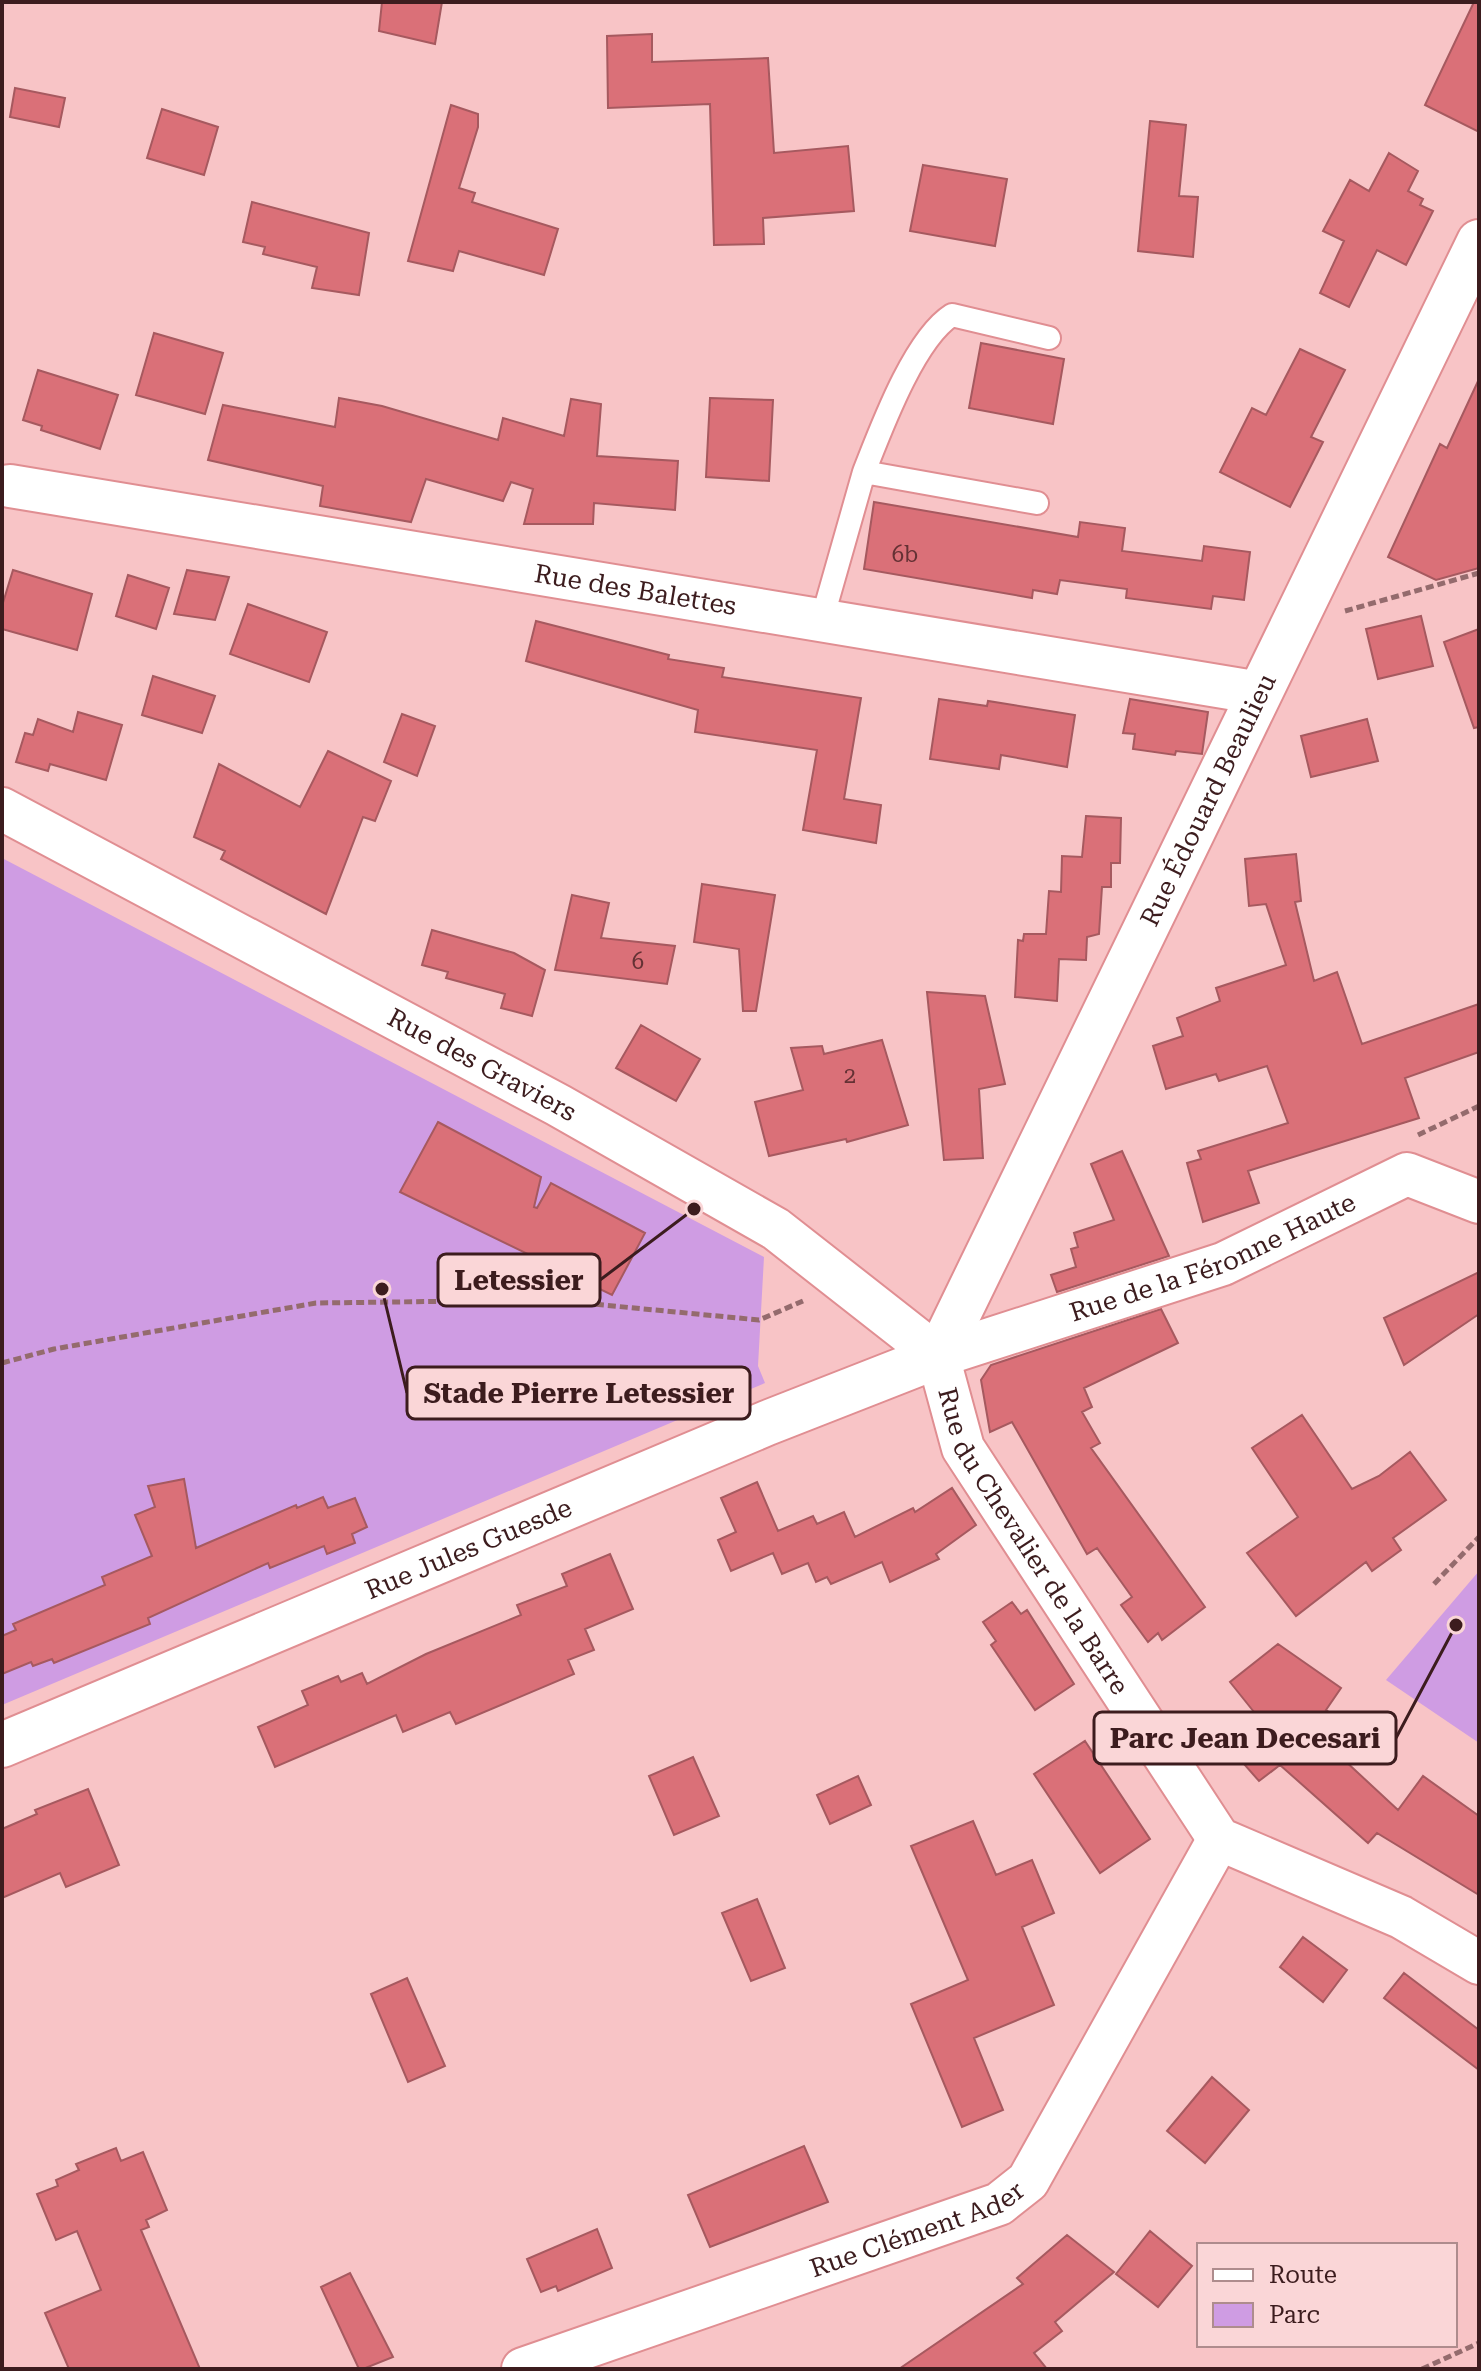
<svg xmlns="http://www.w3.org/2000/svg" width="1481" height="2371" font-family="'Roboto Serif',serif">
	<rect width="100%" height="100%" fill="#f8c4c6"/>
	<path fill="#cf9ce3" d="M2 858 764 1257 758 1366 765 1383 2 1705Z
		M1479 1571V1743L1386 1680Z"/>
	<path fill="#da7078" stroke="#a6595f" stroke-width="2" d="M382 2H442L435 44 379 31Z
		M1474 2H1479V132L1425 105Z
		M652 34V62L768 58 774 153 848 146 854 211 763 218 764 244 714 245 710 104 608 108 607 36Z
		M15 88 65 98 59 127 10 117Z
		M451 105 478 114V127L459 188 475 193 472 202 558 229 544 275 459 251 453 271 408 261Z
		M162 109 218 127 204 175 147 158Z
		M1150 121 1186 125 1179 196 1198 197 1193 257 1138 251Z
		M1389 153 1418 171 1408 191 1423 199 1420 205 1433 211 1406 265 1377 250 1349 307 1320 293 1344 241 1323 231 1350 180 1369 191Z
		M923 165 1007 179 995 246 910 231Z
		M252 202 369 233 359 295 312 288 317 267 263 254 265 247 243 242Z
		M154 333 223 353 205 414 136 395Z
		M981 343 1064 359 1053 424 969 408Z
		M1300 349 1345 370 1311 437 1323 442 1290 507 1220 472 1252 408 1266 415Z
		M38 370 118 395 100 449 41 430 42 426 23 420Z
		M1479 379V568L1436 580 1388 557 1440 444 1447 448Z
		M339 398 382 406 498 440 503 418 564 436 571 399 601 404 597 456 678 461 675 510 594 503 593 524H524L533 489 511 482 503 501 426 479 411 522 320 506 323 486 208 460 223 405 335 427Z
		M710 398 773 400 769 481 706 477Z
		M874 502 1078 537 1080 522 1125 528 1122 551 1202 561 1204 546 1250 552 1244 600 1213 596 1211 609 1126 598 1127 589 1060 580 1057 594 1033 590 1032 598 864 569Z
		M13 570 92 594 77 650 2 629V606Z
		M187 570 229 577 215 620 174 614Z
		M128 575 169 588 156 629 116 616Z
		M248 604 327 632 309 682 230 654Z
		M1421 616 1433 666 1378 679 1366 629Z
		M536 621 669 655 668 659 724 668 722 677 861 698 844 799 881 805 876 843 803 830 817 750 695 732 698 710 526 661Z
		M1479 629V727L1474 728 1444 642Z
		M153 676 215 696 202 733 142 715Z
		M939 699 987 706 988 701 1075 715 1067 767 1001 755 999 769 930 759Z
		M1130 699 1208 712 1202 754 1176 751 1175 755 1133 749 1135 734 1123 733Z
		M78 712 122 725 106 780 50 764 48 771 16 762 25 733 33 735 38 719 73 732Z
		M402 714 435 726 417 776 384 762Z
		M1367 719 1378 761 1311 777 1301 736Z
		M328 751 391 781 375 821 363 817 326 914 221 859 225 851 194 837 219 764 300 807Z
		M1086 816 1121 818 1120 863H1111V887H1102L1099 934 1087 937 1086 960 1059 959 1057 1001 1015 997 1018 940 1023 941 1024 934H1046L1049 891 1061 892 1062 856 1082 857Z
		M1296 854 1301 901 1295 902 1314 981 1337 972 1362 1044 1479 1004V1052L1405 1078 1419 1118 1248 1171 1259 1203 1203 1222 1187 1163 1201 1159 1198 1151 1288 1123 1267 1066 1219 1081 1216 1074 1166 1089 1153 1046 1183 1036 1177 1018 1220 1001 1216 988 1286 965 1266 904 1249 906 1245 859Z
		M702 884 775 895 756 1011H743L739 949 694 942Z
		M572 895 609 903 601 938 675 946 667 984 555 970Z
		M432 930 514 953 545 970 532 1016 501 1008 505 994 446 978 448 972 422 965Z
		M927 992 985 996 1005 1084 979 1089 983 1158 944 1160Z
		M641 1025 700 1059 676 1101 616 1068Z
		M882 1040 908 1125 847 1142 846 1139 769 1156 755 1102 803 1090 791 1048 822 1046 824 1054Z
		M438 1122 541 1177 534 1207 537 1208 551 1183 645 1233 612 1295 400 1192Z
		M1122 1151 1169 1256 1057 1292 1051 1275 1076 1267 1071 1249 1078 1247 1074 1233 1114 1220 1091 1164Z
		M1479 1272V1314L1404 1365 1384 1318Z
		M1161 1309 1178 1343 1084 1388 1092 1407 1082 1412 1100 1443 1091 1448 1205 1607 1162 1640 1158 1633 1148 1642 1121 1605 1132 1597 1097 1548 1087 1554 1012 1422 990 1432 981 1380 991 1365Z
		M1302 1415 1352 1489 1379 1476 1410 1452 1446 1500 1393 1538 1401 1550 1372 1571 1366 1562 1296 1616 1247 1553 1298 1517 1252 1448Z
		M184 1479 196 1548 296 1505 297 1508 323 1497 328 1508 355 1498 367 1527 352 1534 355 1543 327 1554 324 1546 270 1568 268 1563 148 1618 150 1624 54 1663 52 1659 33 1666 31 1662 2 1674V1636L16 1630 13 1624 105 1585 102 1577 152 1556 135 1515 155 1507 148 1486Z
		M757 1482 778 1531 813 1516 817 1524 844 1512 855 1537 913 1508 915 1512 952 1488 976 1525 936 1554 939 1559 890 1582 882 1562 831 1584 827 1577 816 1582 808 1563 782 1574 773 1553 731 1571 718 1540 736 1532 721 1498Z
		M610 1554 633 1609 585 1629 594 1650 568 1660 574 1674 456 1724 450 1712 403 1732 396 1715 275 1767 258 1727 308 1705 302 1691 338 1676 341 1682 362 1673 367 1684 426 1654 521 1615 517 1605 567 1586 562 1574Z
		M1012 1602 1021 1614 1027 1610 1074 1684 1035 1710 991 1645 996 1641 983 1622Z
		M1278 1644 1341 1688 1326 1710 1360 1733 1342 1758 1398 1810 1423 1776 1479 1816V1895L1377 1833 1368 1843 1280 1765 1259 1781 1221 1738 1254 1712 1230 1682Z
		M1085 1741 1150 1839 1100 1873 1034 1774Z
		M693 1757 719 1816 674 1835 649 1776Z
		M858 1776 871 1805 830 1824 817 1795Z
		M88 1789 119 1865 66 1887 60 1873 2 1898V1829L37 1814 35 1810Z
		M973 1821 996 1875 1032 1860 1054 1913 1022 1927 1054 2005 974 2038 1003 2110 962 2127 911 2004 968 1980 911 1846Z
		M757 1899 785 1968 751 1981 722 1913Z
		M1303 1937 1347 1970 1323 2002 1280 1967Z
		M1404 1973 1479 2030V2070L1384 1998Z
		M407 1978 445 2066 408 2082 371 1994Z
		M1212 2077 1249 2110 1205 2163 1167 2131Z
		M804 2146 828 2202 710 2247 688 2195Z
		M116 2148 121 2161 143 2152 167 2210 146 2220 149 2227 141 2230 200 2369H69L45 2313 101 2290 77 2231 56 2240 37 2194 58 2186 56 2180 79 2170 76 2164Z
		M597 2229 612 2268 558 2291 556 2286 541 2292 527 2259Z
		M1150 2231 1192 2266 1158 2307 1116 2274Z
		M1067 2235 1114 2272 1055 2322 1062 2331 1034 2353 1047 2369H899L1023 2284 1017 2278Z
		M350 2273 393 2357 363 2369H359L321 2287Z"/>
	<g fill="none" stroke-linecap="round" stroke-linejoin="round">
		<g stroke="#e08e92" stroke-width="26">
			<path id="service" d="M864 472C881 429 914 339 952 315L1049 338
				M821 623 864 472 1037 503"/>
		</g>
		<g stroke="#e08e92" stroke-width="46">
			<g id="minor">
				<path id="s1" d="M10 486 1260 693"/>
				<path id="s2" d="M2 809 558 1105 776 1229 938 1356"/>
				<path id="s3" d="M938 1356 963 1448 1219 1839 1401 1917 1479 1963"/>
				<path id="s4" d="M938 1356 1223 1264 1407 1174 1479 1202"/>
				<path id="s5" d="M523 2369 999 2204 1028 2181 1219 1839"/>
			</g>
		</g>
		<g stroke="#e08e92" stroke-width="48">
			<g id="tertiary">
				<path id="s6" d="M2 1745 767 1423 938 1356 1479 242"/>
			</g>
		</g>
		<path stroke="#946b6d" stroke-width="5" stroke-dasharray="8 4" stroke-linecap="butt" d="M1345 611 1479 573
			M1418 1135 1479 1106
			M2 1363 54 1349 316 1303 551 1300 759 1320 803 1301
			M1434 1584 1479 1537
			M1422 2369 1479 2343"/>
		<use href="#service" stroke="#fff" stroke-width="22"/>
		<use href="#minor" stroke="#fff" stroke-width="42"/>
		<use href="#tertiary" stroke="#fff" stroke-width="44"/>
	</g>
	<g text-anchor="middle" stroke-width="6" stroke-linejoin="round" paint-order="stroke">
		<g font-size="22" fill="#643134">
			<text x="905" y="562">6b</text>
			<text x="638" y="969">6</text>
			<text x="850" y="1083">2</text>
		</g>
		<g font-size="26" fill="#3c1c1e" stroke="#fad6d7">
			<text dy="9" stroke="none"><textPath href="#s1" startOffset="634">Rue des Balettes</textPath></text>
			<text dy="9" stroke="none"><textPath href="#s6" startOffset="1632">Rue Édouard Beaulieu</textPath></text>
			<text dy="9" stroke="none"><textPath href="#s2" startOffset="544">Rue des Graviers</textPath></text>
			<text dy="9" stroke="none"><textPath href="#s4" startOffset="292">Rue de la Féronne Haute</textPath></text>
			<text dy="9" stroke="none"><textPath href="#s3" startOffset="210">Rue du Chevalier de la Barre</textPath></text>
			<text dy="9" stroke="none"><textPath href="#s6" startOffset="506">Rue Jules Guesde</textPath></text>
			<text dy="9" stroke="none"><textPath href="#s5" startOffset="418">Rue Clément Ader</textPath></text>
		</g>
	</g>
	<path fill="none" stroke="#3c1c1e" stroke-width="3" d="M694 1209L600 1280M382 1289L407 1393M1456 1625L1396 1738"/>
	<g fill="#3c1c1e" stroke="#fad6d7" stroke-width="3">
		<circle cx="694" cy="1209" r="8"/>
		<circle cx="382" cy="1289" r="8"/>
		<circle cx="1456" cy="1625" r="8"/>
	</g>
	<g fill="#fad6d7" stroke="#3c1c1e" stroke-width="3">
		<rect x="438" y="1254" width="162" height="52" rx="8"/>
		<rect x="407" y="1367" width="343" height="52" rx="8"/>
		<rect x="1094" y="1712" width="302" height="52" rx="8"/>
	</g>
	<g font-size="28" text-anchor="middle" font-weight="bold" fill="#3c1c1e">
		<text x="519" y="1290">Letessier</text>
		<text x="579" y="1403">Stade Pierre Letessier</text>
		<text x="1245" y="1748">Parc Jean Decesari</text>
	</g>
	<rect width="1481" height="2371" fill="none" stroke="#3c1c1e" stroke-width="8"/>
	<rect x="1197" y="2243" width="260" height="104" fill="#fad6d7" stroke="#ae8c8d" stroke-width="2"/>
	<rect x="1213" y="2269" width="40" height="12" fill="#ffffff" stroke="#ae8c8d" stroke-width="2"/>
	<text x="1269" y="2283" font-size="24" fill="#3c1c1e">Route</text>
	<rect x="1213" y="2303" width="40" height="24" fill="#cf9ce3" stroke="#ae8c8d" stroke-width="2"/>
	<text x="1269" y="2323" font-size="24" fill="#3c1c1e">Parc</text>
</svg>
